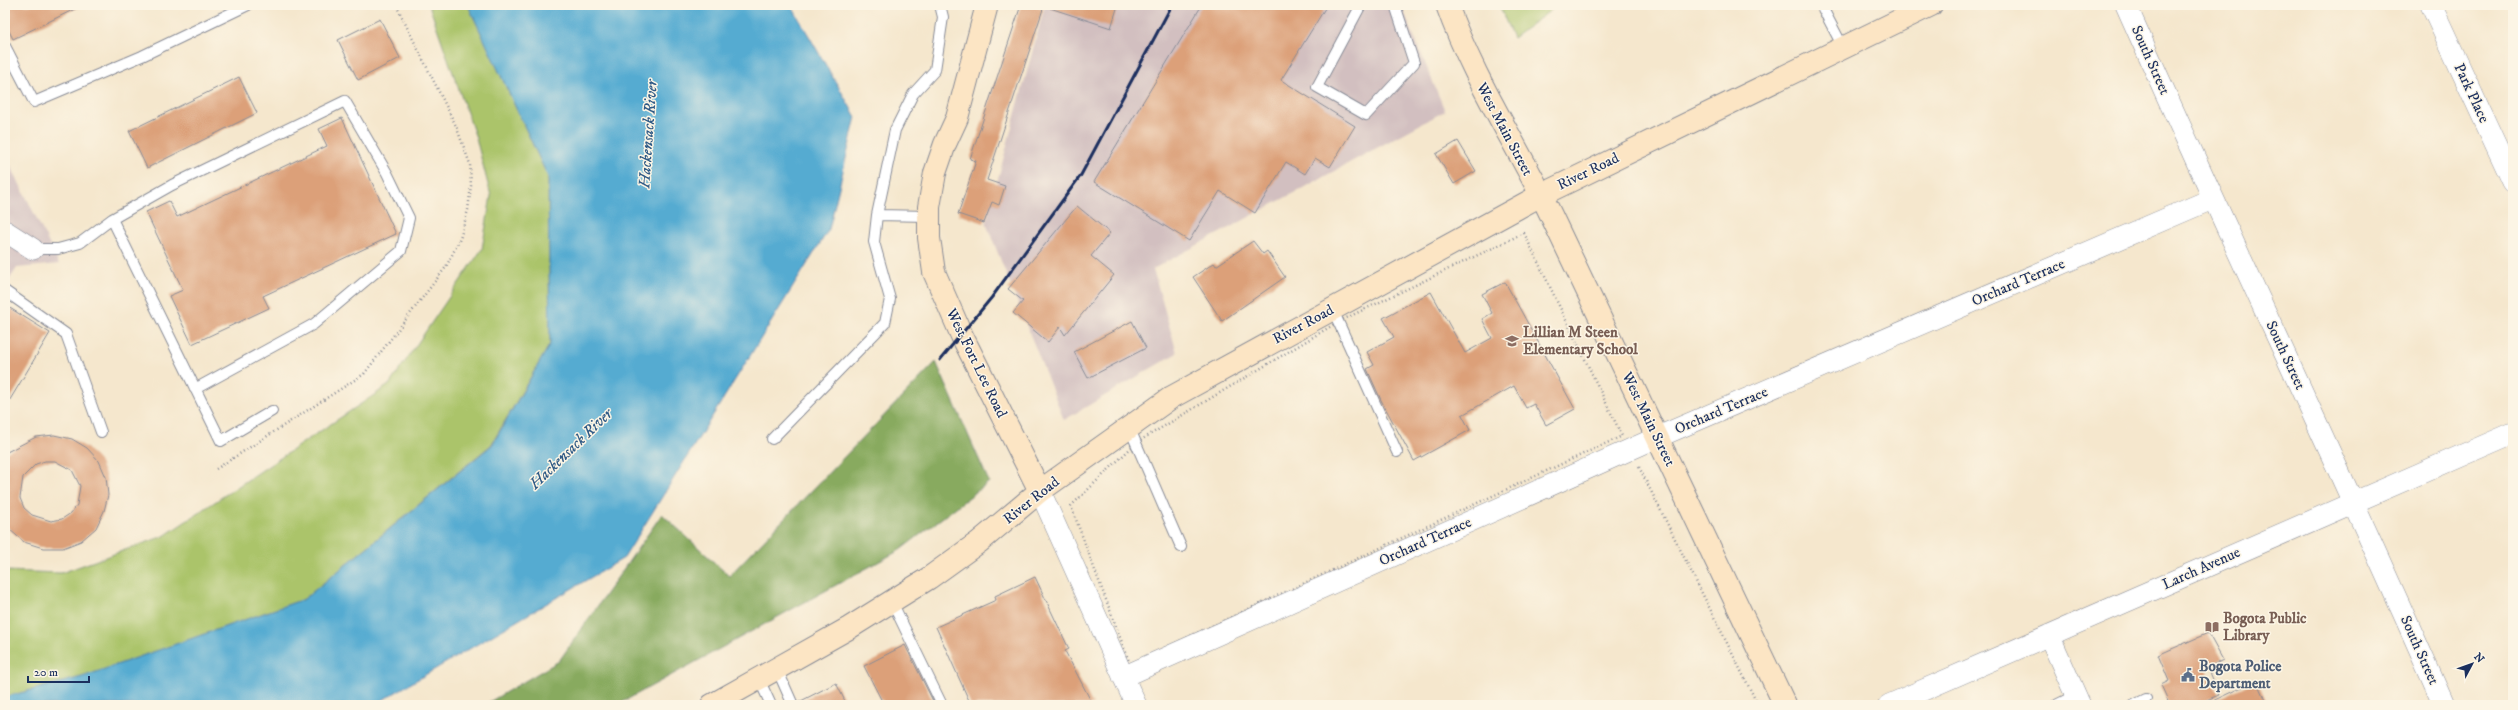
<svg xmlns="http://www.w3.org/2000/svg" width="2518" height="710" font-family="'IM FELL DW Pica',serif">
	<rect width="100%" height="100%" fill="#fcf5e5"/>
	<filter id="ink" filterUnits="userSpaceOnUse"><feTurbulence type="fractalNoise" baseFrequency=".025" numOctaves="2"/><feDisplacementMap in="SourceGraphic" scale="8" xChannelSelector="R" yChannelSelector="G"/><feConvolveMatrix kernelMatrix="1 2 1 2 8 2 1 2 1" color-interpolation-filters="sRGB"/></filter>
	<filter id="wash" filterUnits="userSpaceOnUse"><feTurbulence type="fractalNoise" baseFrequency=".012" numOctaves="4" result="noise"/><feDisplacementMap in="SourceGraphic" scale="16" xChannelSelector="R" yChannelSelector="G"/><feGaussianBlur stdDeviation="0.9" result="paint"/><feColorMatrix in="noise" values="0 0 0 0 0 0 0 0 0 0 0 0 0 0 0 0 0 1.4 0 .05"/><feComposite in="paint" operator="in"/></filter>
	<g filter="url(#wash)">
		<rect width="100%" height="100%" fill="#f5e7cd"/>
		<path fill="#d2bfc0" d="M1045 5H1401L1445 111 1153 269 1177 353 1064 420 986 223Z
			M5 154 59 264 17 268 5 286Z"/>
		<path fill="#abc46a" stroke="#637a64" d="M429 5H468L548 177 550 344 491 445 304 599 82 677 5 697V571L61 573 164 536 389 385 482 249 491 196 476 138Z
			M1499 5H1558L1513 38Z"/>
		<path fill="#88aa5e" stroke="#526c5e" d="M936 362 989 482 900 550 617 705H484L559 661 662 514 729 576Z"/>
		<path fill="#55abd1" stroke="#386d98" d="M468 5H791L856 117 829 229 624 558 374 705H5V697L82 677 304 599 492 445 550 344 548 177Z"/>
		<g id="blocks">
			<path fill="#dca079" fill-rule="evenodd" d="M5 5H83L13 39 5 23Z
				M1021 5H1030L1043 9 987 180 1005 186 999 205 992 202 984 223 958 214 976 161 970 159Z
				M1050 5H1118L1111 28 1050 8Z
				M1202 5H1327L1281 80 1355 126 1330 167 1315 158 1305 174 1286 162 1255 213 1220 191 1189 241 1094 182Z
				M380 19 400 58 358 80 338 40Z
				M239 77 257 113 147 168 129 131Z
				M342 118 396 234 263 296 269 308 192 344 169 296 183 290 146 212 169 201 177 217 327 146 319 129Z
				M1458 141 1476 171 1454 184 1436 154Z
				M1077 206 1110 233 1091 256 1114 275 1065 335 1060 327 1048 342 1013 313 1023 301 1008 289Z
				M1253 241 1263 254 1267 251 1285 277 1222 321 1193 277 1214 263 1216 266Z
				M1505 282 1575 409 1546 425 1534 404 1526 408 1514 386 1462 415 1470 430 1414 461 1381 400 1367 369 1374 365 1367 352 1394 337 1383 318 1431 292 1465 353 1492 338 1482 319 1492 313 1482 294Z
				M5 305 50 333 5 408Z
				M1132 321 1146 348 1088 378 1074 352Z
				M54 435 72 439 87 448 99 461 106 477 108 495 104 511 96 528 81 541 63 548H43L24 542 9 529 5 523V453L36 437ZM45 461H55L72 470 80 486 77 505 71 513 62 519 51 521 32 515 24 508 20 498 23 477 36 464Z
				M1035 577 1069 649 1065 651 1093 705H971L936 627 996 600 995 596Z
				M2208 633 2223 660 2207 668 2219 695 2194 705H2170L2161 685 2169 681 2158 655Z
				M905 645 935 705H884L864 666Z
				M2257 680 2268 705H2204Z
				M836 683 847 705H799V702Z"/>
		</g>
	</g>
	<g filter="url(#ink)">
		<use href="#blocks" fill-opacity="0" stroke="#888b96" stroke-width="1"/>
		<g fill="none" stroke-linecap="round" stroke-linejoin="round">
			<g stroke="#888b96" stroke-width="12">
				<path id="service" d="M1361 5 1317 87 1366 115 1414 63 1395 5
					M1821 5 1843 47
					M5 46 34 102 142 56 248 5
					M877 215 895 130 913 94 935 70 943 17 940 5
					M112 219 221 441 272 411
					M33 249H58L80 243 112 219 172 185 345 101 387 173 409 218 401 251 314 324 195 389
					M5 291 66 334 101 432
					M1332 308 1397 452
					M1129 427 1181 547
					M772 439 885 323 890 299 874 242 877 215 929 216
					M892 602 942 705
					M777 669 793 705
					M759 679 771 705
					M2056 705 2076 695
					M2134 705 2146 699"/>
			</g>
			<g stroke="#888b96" stroke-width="22">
				<path id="minor" d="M2126 5C2230 240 2341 470 2444 705
					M2431 5 2513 182
					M5 231 33 249
					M1040 491 1136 705
					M2049 635 2080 705
					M1123 677 1658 437 2212 199
					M1889 705 2513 433"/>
			</g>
			<g stroke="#888b96" stroke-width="24">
				<path id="secondary" d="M987 5 957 118 945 144 935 173 929 207V238L934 272 962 336 1040 491
					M1447 5C1473 79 1517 144 1551 215 1629 378 1707 541 1785 705
					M712 705 849 628 929 578 979 542 1040 491 1172 397 1541 195 1931 5"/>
			</g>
			<path stroke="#888b96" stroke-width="2.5" stroke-dasharray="1 3" stroke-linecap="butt" d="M1524 233 1622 436 1130 664 1071 506 1136 443 1338 322Z
				M1639 467 1758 705
				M216 469 364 374 446 267 460 239 468 210 471 186 470 164 456 126 396 5"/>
			<use href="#service" stroke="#fff" stroke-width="10"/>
			<use href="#minor" stroke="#fff" stroke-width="21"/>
			<use href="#secondary" stroke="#fce5c4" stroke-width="22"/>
			<path stroke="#1b2f5e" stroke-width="3" d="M940 360 992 297 1081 175 1172 5"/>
		</g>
	</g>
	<defs>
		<g id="school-bare" transform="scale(1.08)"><path d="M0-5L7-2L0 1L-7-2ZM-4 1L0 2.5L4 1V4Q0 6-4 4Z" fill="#8d6e63" stroke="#fcf5e5" stroke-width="2.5" paint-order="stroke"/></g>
		<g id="library-bare" transform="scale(1.08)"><path d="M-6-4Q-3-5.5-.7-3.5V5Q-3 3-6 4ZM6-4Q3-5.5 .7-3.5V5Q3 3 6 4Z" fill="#8d6e63" stroke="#fcf5e5" stroke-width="2.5" paint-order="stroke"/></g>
		<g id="civic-bare" transform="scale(1.08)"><path d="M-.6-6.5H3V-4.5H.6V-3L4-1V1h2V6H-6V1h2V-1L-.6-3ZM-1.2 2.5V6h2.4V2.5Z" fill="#5c6f8a" stroke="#fcf5e5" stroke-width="2.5" paint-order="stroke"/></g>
	</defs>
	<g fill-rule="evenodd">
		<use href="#school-bare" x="1512" y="341"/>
		<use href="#library-bare" x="2212" y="627"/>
		<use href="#civic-bare" x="2188" y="675"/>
	</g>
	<g text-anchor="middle" stroke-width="3" stroke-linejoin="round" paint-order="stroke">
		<g font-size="15" fill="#1b2f5e" stroke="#fcf5e5">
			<text transform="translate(2151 60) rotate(66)" y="5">South Street</text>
			<text transform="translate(2472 93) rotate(65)" y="5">Park Place</text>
			<text transform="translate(1505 129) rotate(62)" y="5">West Main Street</text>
			<text transform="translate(1588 171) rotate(-26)" y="5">River Road</text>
			<text transform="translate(2018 282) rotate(-23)" y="5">Orchard Terrace</text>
			<text transform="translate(1303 324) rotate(-28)" y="5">River Road</text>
			<text transform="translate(2286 355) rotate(65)" y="5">South Street</text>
			<text transform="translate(977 363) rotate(64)" y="5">West Fort Lee Road</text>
			<text transform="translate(1721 410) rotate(-23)" y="5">Orchard Terrace</text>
			<text transform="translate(1649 419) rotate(64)" y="5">West Main Street</text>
			<text transform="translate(1031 500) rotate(-38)" y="5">River Road</text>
			<text transform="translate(1425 541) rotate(-24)" y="5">Orchard Terrace</text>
			<text transform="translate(2201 568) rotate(-24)" y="5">Larch Avenue</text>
			<text transform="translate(2420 650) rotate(66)" y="5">South Street</text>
		</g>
		<g font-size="15" font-weight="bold" fill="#785e54" stroke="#fcf5e5" text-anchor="start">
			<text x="1523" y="337">Lillian M Steen<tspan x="1523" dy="17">Elementary School</tspan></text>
			<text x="2223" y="623">Bogota Public<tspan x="2223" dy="17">Library</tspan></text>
		</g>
		<g font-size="15" font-weight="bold" fill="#4e5e75" stroke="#fcf5e5" text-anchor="start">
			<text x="2199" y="671">Bogota Police<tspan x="2199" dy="17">Department</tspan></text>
		</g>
		<g font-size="16" font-style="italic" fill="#2f5a86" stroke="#fcf5e5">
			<text transform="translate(647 134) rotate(-86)" y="6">Hackensack River</text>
			<text transform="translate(570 448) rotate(-44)" y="6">Hackensack River</text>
		</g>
	</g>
	<rect width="2518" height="710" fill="none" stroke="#fcf5e5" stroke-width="20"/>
	<g transform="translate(2472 664) rotate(49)" stroke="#fcf5e5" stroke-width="3" paint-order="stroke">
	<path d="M0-3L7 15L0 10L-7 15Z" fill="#1b2f5e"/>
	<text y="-6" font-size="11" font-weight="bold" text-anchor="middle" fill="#1b2f5e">N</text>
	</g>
	<path d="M28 676v6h61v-6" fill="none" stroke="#1b2f5e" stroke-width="2"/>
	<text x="34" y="676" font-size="12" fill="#1b2f5e" stroke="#fcf5e5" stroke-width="3" paint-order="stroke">20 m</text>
</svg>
